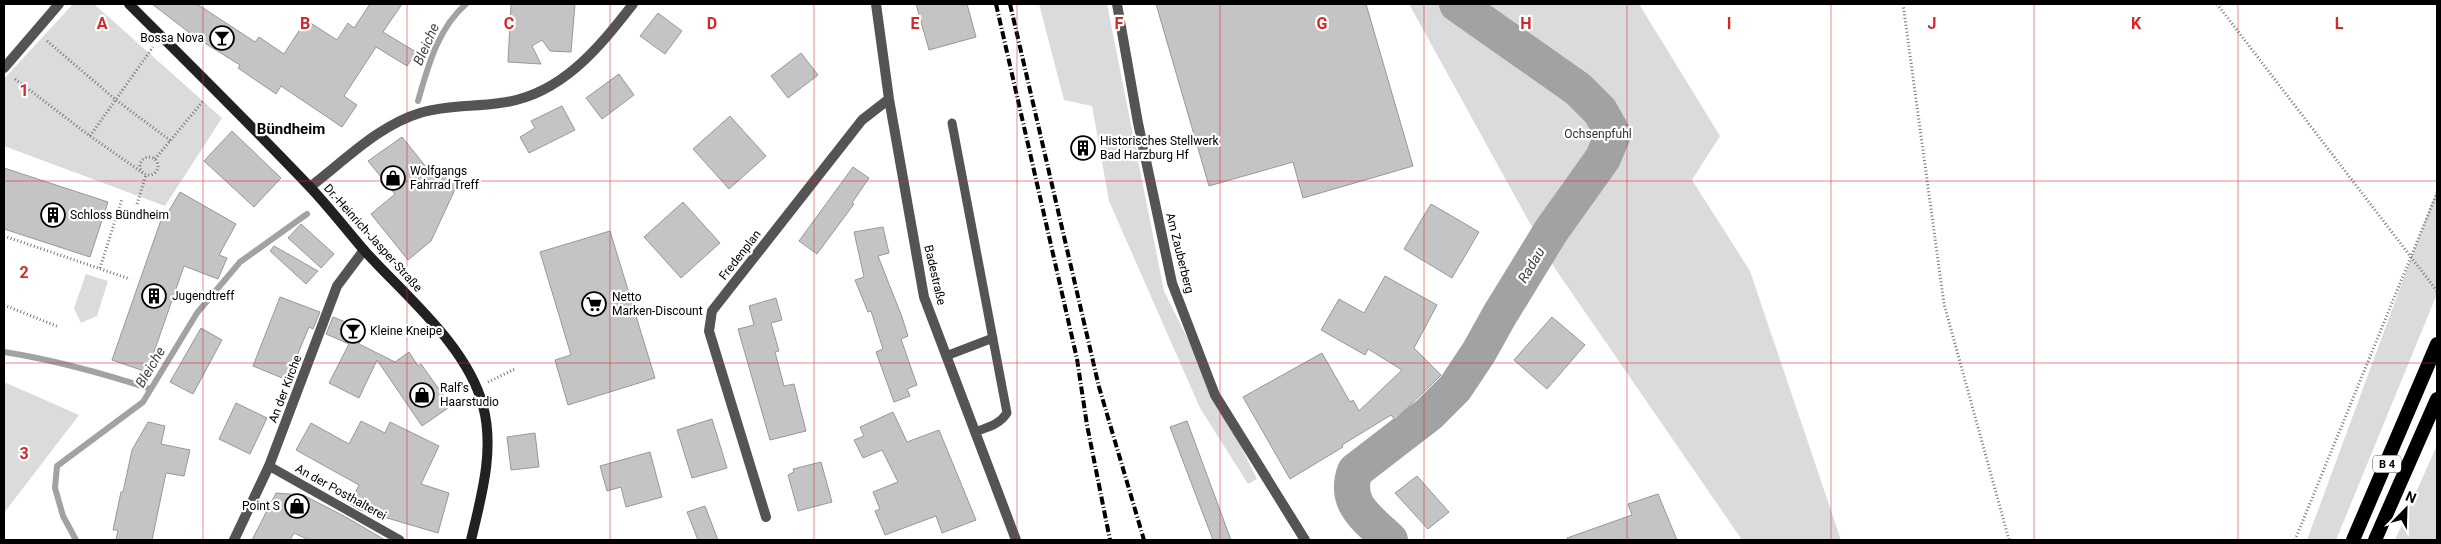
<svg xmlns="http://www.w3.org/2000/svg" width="2441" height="544" font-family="Roboto,sans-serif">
	<rect width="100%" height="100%" fill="#fff"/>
	<path fill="#dbdbdb" d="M73 4H94L222 118 165 206 4 146V79Z
		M1039 4H1107L1164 291 1257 479 1248 484 1200 408 1109 201 1092 106 1064 100Z
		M1409 4H1639L1720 136 1692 180 1750 271 1841 540H1742L1554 267Z
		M2437 188V294L2336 540H2307Z
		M86 274 108 281 97 316 81 323 74 308Z
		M4 382 79 415 4 513Z
		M2437 445V540H2395Z"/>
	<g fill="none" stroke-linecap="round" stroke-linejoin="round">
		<path stroke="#a2a2a2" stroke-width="6" d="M418 101C428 66 438 28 466 4
			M4 352C55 360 102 373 151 389
			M76 540 63 516 55 488 57 466 143 402 197 313 240 262 307 214"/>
		<path stroke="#a2a2a2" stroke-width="36" d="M1390 540C1368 519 1343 504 1355 471L1429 414 1455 388 1479 352 1499 316 1551 231 1603 158 1613 134 1600 111 1578 89 1457 4"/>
	</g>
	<path fill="#c4c4c4" stroke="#989898" d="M152 4H197L255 42 259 37 284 54 306 20 337 40 348 23 354 28 370 4H402L383 32 416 52 407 66 376 47 344 96 357 105 342 127 281 86 276 94 238 68 240 65 195 37Z
		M511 4H575L571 52 550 51 542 40 532 46 541 64 508 62Z
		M916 4H967L976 37 929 50Z
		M1156 4H1366L1413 166 1303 198 1293 162 1209 186Z
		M658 13 682 31 665 54 640 36Z
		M801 53 818 75 788 98 771 76Z
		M619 74 634 95 602 119 586 98Z
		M562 106 575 130 529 153 520 137 535 128 531 121Z
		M730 116 766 156 729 189 693 149Z
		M232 131 281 178 254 207 204 161Z
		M402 137 439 183 445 174 458 183 431 241 408 260 371 214 395 194 368 161Z
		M853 167 869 178 852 203 854 204 817 254 799 241Z
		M4 168 108 202 90 257 4 229Z
		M180 192 236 224 219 255 227 258 218 279 184 266 147 372 112 360 161 220 163 221Z
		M683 202 720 243 681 278 644 237Z
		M1431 204 1479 232 1452 278 1404 249Z
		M301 224 334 254 321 268 288 238Z
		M883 227 889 253 878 256 902 317 908 336 901 339 917 385 907 389 910 396 894 402 876 352 883 349 871 311 868 312 855 280 864 277 854 232Z
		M610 231 655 378 568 405 555 360 571 355 540 252Z
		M274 246 318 271 306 284 270 251Z
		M1385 276 1437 305 1414 348 1441 375 1395 420 1391 415 1342 445 1343 447 1290 479 1243 397 1322 353 1350 402 1353 400 1359 411 1402 370 1368 349 1365 355 1321 330 1339 299 1364 313Z
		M280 297 320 312 313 329 309 327 287 380 253 366Z
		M776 298 782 320 771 323 779 351 775 352 784 386 794 384 806 431 770 440 738 329 754 325 749 306Z
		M333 317 365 330 359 344 395 362 409 352 418 366 421 364 451 406 422 426 377 360 359 398 329 383 349 344 326 334Z
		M1552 317 1585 345 1547 389 1514 360Z
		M201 328 222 340 193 394 170 382Z
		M236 403 267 418 250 454 219 439Z
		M893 412 907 442 939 430 976 520 942 533 936 516 885 535 875 511 880 509 873 492 898 482 882 450 863 458 854 440 864 436 860 427Z
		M712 419 727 468 692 478 677 430Z
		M361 421 385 433 390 422 439 446 421 484 449 493 438 533 360 510 350 504 359 485 296 450 311 423 349 444Z
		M1187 421 1231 540H1213L1170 427Z
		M148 422 165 426 161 444 190 450 184 476 166 473 152 540H116L118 530H113L121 492H123L132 450Z
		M535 433 539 467 511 470 507 437Z
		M650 452 662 497 626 507 621 487 607 491 600 466Z
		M821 462 832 502 798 511 788 475 794 472 793 469Z
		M1417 476 1449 512 1428 529 1395 493Z
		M276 493 303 495 344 516 385 540H309L294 533 290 540H252Z
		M1658 494 1677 540H1568L1567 538 1632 515 1628 504Z
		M705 506 718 540H698L687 512Z"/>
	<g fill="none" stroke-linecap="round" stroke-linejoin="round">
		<path stroke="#767676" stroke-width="3" stroke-dasharray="1 2.5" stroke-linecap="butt" d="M1903 4 1944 304 2009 540
			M2217 4 2437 291
			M47 41 116 100 171 141
			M15 79 90 136 143 173
			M90 136 153 47
			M140 166a9 9 0 1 1 18 0a9 9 0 1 1-18 0Z
			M155 159 204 100
			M137 204 146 175
			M4 236 130 279
			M100 268 122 199
			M4 305 59 327
			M488 382 515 369
			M2295 540 2437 193"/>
		<path stroke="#545454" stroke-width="9" d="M952 123 1007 413C999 425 988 427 975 432
			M946 356 993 338
			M269 466 400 540"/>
		<path stroke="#545454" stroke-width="10" d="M876 4 889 99 924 297 1016 540
			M1117 4 1138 123 1172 283 1215 395 1305 540
			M4 68 59 4
			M310 187C343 162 379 125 420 113 446 105 473 107 500 103 560 96 598 49 633 4
			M766 517 709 331 712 311 862 120 889 99
			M234 540 269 466 337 286 364 250"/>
		<path stroke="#212121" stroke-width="10" d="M129 4C189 64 250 124 309 186 328 206 345 228 363 249 404 295 467 345 483 406 495 450 481 498 471 540"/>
		<path stroke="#000" stroke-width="14" d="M2353 540 2437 344
			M2375 540 2437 399"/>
		<path stroke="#000" stroke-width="4" stroke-dasharray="8 2.5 1 2.5" stroke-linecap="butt" d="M996 4 1077 359 1087 425 1110 540
			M1010 4 1099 387 1144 540"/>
	</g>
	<path fill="none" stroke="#d62828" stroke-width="1" stroke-opacity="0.55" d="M203 4V540M407 4V540M610 4V540M814 4V540M1017 4V540M1220 4V540M1424 4V540M1627 4V540M1831 4V540M2034 4V540M2238 4V540M4 181H2437M4 363H2437"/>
	<defs>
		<g id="bar-ring" transform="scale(1.25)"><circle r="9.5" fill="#fff" stroke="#000" stroke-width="1.5"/><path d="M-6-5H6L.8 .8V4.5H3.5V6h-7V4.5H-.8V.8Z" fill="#000"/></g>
		<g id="building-ring" transform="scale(1.25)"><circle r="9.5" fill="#fff" stroke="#000" stroke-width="1.5"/><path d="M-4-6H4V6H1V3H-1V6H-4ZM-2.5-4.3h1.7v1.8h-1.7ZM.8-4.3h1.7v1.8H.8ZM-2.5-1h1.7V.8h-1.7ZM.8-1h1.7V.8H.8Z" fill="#000"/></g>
		<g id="shop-ring" transform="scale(1.25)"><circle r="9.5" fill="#fff" stroke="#000" stroke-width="1.5"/><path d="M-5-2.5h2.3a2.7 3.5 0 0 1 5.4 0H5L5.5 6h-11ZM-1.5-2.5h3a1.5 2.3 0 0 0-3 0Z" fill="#000"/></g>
		<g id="supermarket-ring" transform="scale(1.25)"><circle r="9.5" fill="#fff" stroke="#000" stroke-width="1.5"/><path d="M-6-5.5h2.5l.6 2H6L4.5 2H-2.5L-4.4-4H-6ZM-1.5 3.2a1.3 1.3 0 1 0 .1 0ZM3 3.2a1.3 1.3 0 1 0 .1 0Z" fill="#000"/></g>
	</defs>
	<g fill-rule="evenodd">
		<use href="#bar-ring" x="222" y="38"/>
		<use href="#building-ring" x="1083" y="148"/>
		<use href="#shop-ring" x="393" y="178"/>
		<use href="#building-ring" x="53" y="215"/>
		<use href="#building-ring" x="154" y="296"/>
		<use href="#supermarket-ring" x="594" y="304"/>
		<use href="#bar-ring" x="353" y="331"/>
		<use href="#shop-ring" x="422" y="395"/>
		<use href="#shop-ring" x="297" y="506"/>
	</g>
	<g text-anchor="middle" stroke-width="4.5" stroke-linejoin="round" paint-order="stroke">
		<rect fill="#fff" stroke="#4c4c4c" stroke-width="1" x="2373" y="455.5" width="28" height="17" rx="4"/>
		<g font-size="11" font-weight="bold" fill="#000">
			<text x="2387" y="468">B 4</text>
		</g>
		<g font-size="12" fill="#000" stroke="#fff" text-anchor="start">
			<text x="204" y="42" text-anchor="end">Bossa Nova</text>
			<text x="1100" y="145">Historisches Stellwerk<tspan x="1100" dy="14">Bad Harzburg Hf</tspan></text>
			<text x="410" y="175">Wolfgangs<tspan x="410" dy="14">Fahrrad Treff</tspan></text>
			<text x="70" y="219">Schloss Bündheim</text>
			<text x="172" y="300">Jugendtreff</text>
			<text x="612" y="301">Netto<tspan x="612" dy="14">Marken-Discount</tspan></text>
			<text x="370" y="335">Kleine Kneipe</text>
			<text x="440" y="392">Ralf's<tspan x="440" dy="14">Haarstudio</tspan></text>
			<text x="280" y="510" text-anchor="end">Point S</text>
		</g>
		<g font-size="12" fill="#323232" stroke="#fff">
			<text x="1598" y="138">Ochsenpfuhl</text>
		</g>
		<g font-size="12" fill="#000" stroke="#fff">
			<text transform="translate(373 238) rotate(48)" y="4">Dr.-Heinrich-Jasper-Straße</text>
			<text transform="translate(1180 253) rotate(76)" y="4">Am Zauberberg</text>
			<text transform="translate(740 255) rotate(-52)" y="4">Fredenplan</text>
			<text transform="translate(935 275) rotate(77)" y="4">Badestraße</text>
			<text transform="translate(285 389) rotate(-69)" y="4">An der Kirche</text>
			<text transform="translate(341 492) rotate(29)" y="4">An der Posthalterei</text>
		</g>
		<g font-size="14" font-style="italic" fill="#434343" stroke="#fff">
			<text transform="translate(426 44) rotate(-66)" y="5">Bleiche</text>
			<text transform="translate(1531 265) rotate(-59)" y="5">Radau</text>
			<text transform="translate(150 367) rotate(-59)" y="5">Bleiche</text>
		</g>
		<g font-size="15" font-weight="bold" fill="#000" stroke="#fff">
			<text x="291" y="134">Bündheim</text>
		</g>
	</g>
	<g font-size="16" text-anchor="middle" font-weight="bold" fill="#d62828" stroke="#fff" stroke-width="4.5" stroke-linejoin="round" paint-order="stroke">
		<text x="102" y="29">A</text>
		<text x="305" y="29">B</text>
		<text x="509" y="29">C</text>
		<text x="712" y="29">D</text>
		<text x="915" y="29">E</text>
		<text x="1119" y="29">F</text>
		<text x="1322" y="29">G</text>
		<text x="1526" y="29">H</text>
		<text x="1729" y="29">I</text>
		<text x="1932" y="29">J</text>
		<text x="2136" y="29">K</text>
		<text x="2339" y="29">L</text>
		<text x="24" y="96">1</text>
		<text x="24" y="278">2</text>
		<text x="24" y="459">3</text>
	</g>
	<rect width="2441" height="544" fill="none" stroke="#000000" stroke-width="10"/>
	<g transform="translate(2406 509) rotate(23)" stroke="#ffffff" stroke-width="4" paint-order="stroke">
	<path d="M0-4L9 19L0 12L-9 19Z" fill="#000000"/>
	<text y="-8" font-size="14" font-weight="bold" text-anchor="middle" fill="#000000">N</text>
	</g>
</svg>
